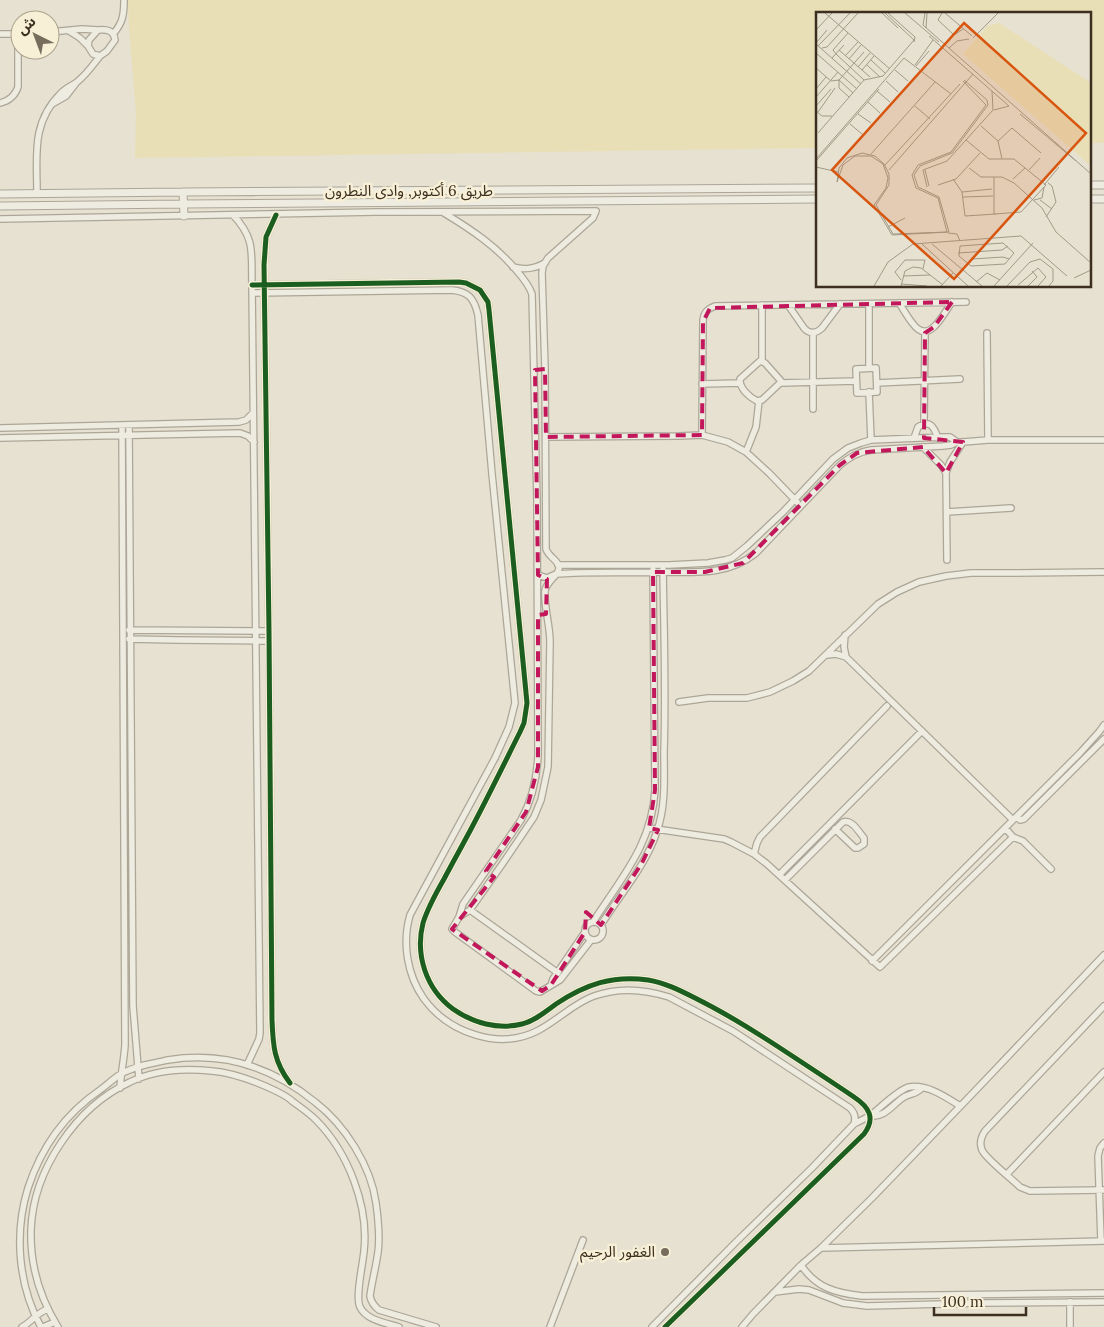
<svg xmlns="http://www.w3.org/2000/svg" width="1104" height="1327" font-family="Lora,'Noto Sans Arabic',serif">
	<rect width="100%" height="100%" fill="#e6e1d0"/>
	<path fill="#e9dfb7" d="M128 0H1104V143H1090V14H818V148L135 158 136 114 129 27Z"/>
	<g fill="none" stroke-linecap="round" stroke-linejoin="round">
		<g stroke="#aca698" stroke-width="8">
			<path id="minor" d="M98 30C106 29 114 30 115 40L107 51 100 56 93 54 88 46 89 40Z
				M69 31 80 38 88 46
				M50 32 82 29 98 30
				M0 34H20
				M113 34C123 23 124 14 124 0
				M0 103C9 101 15 96 18 87V34
				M52 104 66 96 76 83
				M37 194C37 155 31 123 61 93 66 88 71 86 77 82 86 75 93 65 100 56
				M444 213C472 230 496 246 517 271 523 278 529 285 532 294L537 501 538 755C537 778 532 800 521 820L463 904 459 917 452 929 455 932 536 991 540 992 560 980 591 940
				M233 215C256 239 251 254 252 285L260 1033 259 1039 247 1065
				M276 215 266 237 264 265 269 631 272 1020C273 1046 274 1062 290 1083
				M0 219 376 212 596 211 593 218 548 258 543 266 542 273 545 369 546 549C549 558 559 560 559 568 559 576 546 581 545 591 544 608 550 625 550 642L548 767 541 800 534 817 503 863 470 910 459 917
				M513 267C525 270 534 269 545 263
				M252 285 459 282 466 283 480 290 488 302 489 310 527 703 524 723 520 732C504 764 488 797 471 829 462 846 453 862 444 879 436 893 428 907 423 923 415 955 426 989 453 1009 473 1023 498 1030 522 1024 535 1021 546 1011 556 1004 586 984 613 975 648 980 666 983 681 991 697 999 725 1013 751 1029 777 1046 803 1063 829 1080 854 1097 869 1107 876 1118 864 1134L665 1327
				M252 293 452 290C469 292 474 298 478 315L492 474 515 703 509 727 495 758 410 915C402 943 407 975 424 999 449 1033 500 1051 539 1030 558 1020 574 1003 594 996 619 987 644 989 669 997L733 1031 850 1108C855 1113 856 1118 854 1124L812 1168 736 1242 652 1327
				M899 303C904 310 911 324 918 329 932 340 945 311 952 302
				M762 305V361
				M788 305 804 328C809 334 816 334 822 328L840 304
				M987 333 988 440
				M760 361 765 363 781 381 779 384 762 400 757 401C749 397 739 388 740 379Z
				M869 368V304
				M876 368 877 392 857 393 856 369Z
				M781 383 856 381
				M877 383 960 379
				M702 384 740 383
				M869 392 871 440
				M813 409V333
				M924 423 925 332
				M129 425 133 1006 139 1079
				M0 428 239 422 246 420 253 413
				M702 435 703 322C703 313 707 309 715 306L966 302
				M546 437 679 436 702 435 728 442 746 452 769 473 797 502
				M0 438 240 433 248 436 254 442
				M914 438 918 427C930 419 934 427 938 438
				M923 447 941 465 946 473
				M746 452 756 427 759 401
				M947 512 1011 508
				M947 560 946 473 950 462 963 442
				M558 565H669L708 563 725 560 732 558 747 546 783 512 833 459 848 448 861 443 871 440 943 437H950L957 442H963L988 440H1104
				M538 575 547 578 556 574 575 573C603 572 632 573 660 572 695 572 727 576 756 553L840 465C850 457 858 452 871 450L943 446 951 445 957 442
				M129 630 269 631
				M845 635 844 647 846 657 1013 820
				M129 639 177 640 269 641
				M827 655 836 654 846 657
				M679 702 708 698H747L770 692 793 681 809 671 878 604 897 592 919 582 946 576 971 573H1011L1104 572
				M1017 817 1020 820 1024 819 1104 739
				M649 828 724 839 731 842 754 854 767 864 880 967 1013 837
				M1005 828 1013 837 1023 841 1051 869
				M754 854 757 843 760 837 887 706
				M779 875 922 731
				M785 880 843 822C852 819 858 831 864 838V844L858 848H855L835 829
				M470 910 558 973
				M593 922C621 878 652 845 655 790L653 570
				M585 931a9 9 0 1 1 18 0a9 9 0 1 1-18 0Z
				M601 925C620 894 646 866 657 831 666 806 664 778 664 752 666 691 664 630 663 570
				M872 961 1080 753 1099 732 1104 725
				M551 985 553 979 585 932
				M1104 1006 985 1131C981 1137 979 1143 982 1150 985 1158 1012 1179 1020 1187L1030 1191 1104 1190
				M120 1088C121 1073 124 1060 125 1045L122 425
				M870 1116C885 1118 893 1104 904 1097 911 1093 915 1095 922 1088
				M854 1124C860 1121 866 1118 871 1115 880 1108 899 1089 909 1087 927 1084 946 1097 960 1106
				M1007 1174 1104 1072
				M1101 1241 1098 1156 1100 1148 1104 1143
				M821 1248 1104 1241
				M801 1265C816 1288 836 1293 862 1296L1104 1293
				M775 1292 799 1289 809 1290 843 1303 867 1306 982 1303 1104 1302
				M22 1327C32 1322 37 1312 48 1309
				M41 1327C18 1285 14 1233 28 1188 41 1148 65 1114 100 1090 107 1085 114 1078 121 1074 135 1066 153 1063 168 1060 224 1051 272 1067 315 1102 345 1125 371 1166 376 1203 378 1216 380 1239 378 1252 376 1267 372 1281 370 1296 371 1302 374 1306 379 1310L436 1327
				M43 1327 55 1322
				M58 1327C40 1298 30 1264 31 1230 33 1170 76 1107 130 1082 154 1070 185 1068 212 1071 235 1073 255 1081 276 1091 282 1094 288 1097 292 1101 300 1107 309 1113 316 1120 348 1152 369 1206 364 1251 363 1264 355 1297 360 1307 366 1320 386 1323 399 1327
				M550 1327 583 1240
				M742 1327 753 1314 801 1265 821 1248 872 1198 975 1091 1104 955
				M1070 1327V1302"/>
		</g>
		<g stroke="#aca698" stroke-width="9">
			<path id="tertiary" d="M1090 185H1104
				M183 192 184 216
				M0 194 183 192 818 188
				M1090 199H1104
				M0 206 183 204 818 199"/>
		</g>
		<use href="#minor" stroke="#eeebe1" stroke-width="5.5"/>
		<use href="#tertiary" stroke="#eeebe1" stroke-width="7"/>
		<g stroke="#f7efd6" stroke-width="8">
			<path id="cycleway" d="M276 215 266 237 264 265 269 631 272 1020C273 1046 274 1062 290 1083
				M252 285 459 282 466 283 480 290 488 302 489 310 527 703 524 723 520 732C504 764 488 797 471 829 462 846 453 862 444 879 436 893 428 907 423 923 415 955 426 989 453 1009 473 1023 498 1030 522 1024 535 1021 546 1011 556 1004 586 984 613 975 648 980 666 983 681 991 697 999 725 1013 751 1029 777 1046 803 1063 829 1080 854 1097 869 1107 876 1118 864 1134L665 1327"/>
		</g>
		<use href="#cycleway" stroke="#1b5e20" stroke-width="5"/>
	</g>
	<path fill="none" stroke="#c2185b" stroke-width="4" stroke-dasharray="10 6" stroke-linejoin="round" d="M952 302 934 327 925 333 924 438 963 442 946 473 923 447 857 453 840 465 743 563 705 572H653L655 790 649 828 658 830 642 863 601 925 586 912 585 932 551 985 542 991 452 929 494 877 486 871 526 812 538 767V615L546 614 547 579 538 575 535 370 545 369 546 437 702 435 703 322 710 308Z"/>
	<circle fill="#786d5d" stroke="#f7efd6" stroke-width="2" cx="665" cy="1252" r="5"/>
	<g text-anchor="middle" stroke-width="5" stroke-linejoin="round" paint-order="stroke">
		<g font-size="15" fill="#3c2f1f" stroke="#f7efd6">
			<text x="409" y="196">طريق 6 أكتوبر, وادى النطرون</text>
		</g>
		<g font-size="15" fill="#3c2f1f" stroke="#f7efd6" text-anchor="end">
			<text x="655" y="1257">الغفور الرحيم</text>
		</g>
	</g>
	<g transform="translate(816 12)">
		<rect width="275" height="275" fill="#e6e1d0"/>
		<path d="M183 11 275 71V154L147 42 171 14Z" fill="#e9dfb7"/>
		<path fill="none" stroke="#a29a89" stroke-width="1" d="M9 1 74 57M66 1 82 16M72 1 99 25 98 30M89 1 123 30M109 1 107 13 275 162M126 1 122 8 138 23 147 17M129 1 156 24M110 16 111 1M0 18 16 1M113 24 193 94M157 26 182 1M0 31 11 18M0 32 45 72M2 34 34 1M6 36 11 35 42 1M133 36 141 29 153 27M23 38 54 65M0 41 41 77M20 42 48 68M20 42 17 38 32 21M29 44 42 30M16 46 28 33M33 47 45 33M55 48 69 61M51 53 64 65M99 53 117 28M100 54 113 39M42 55 54 41M0 56 15 69 23 68V76L33 85M46 58 58 44M79 58 92 69M23 68 48 40M23 68 37 81M70 69 82 80M147 69 170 93 135 140 102 153 96 163 100 176 122 186 131 220 77 222 60 193 73 173V162L68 152 59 144 46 141 31 146 23 156 21 170 27 153 39 144H55L67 152 72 166 70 176 58 193 76 223 133 220 123 185 102 175 98 163 104 154 136 141 172 93 171 88 148 68M0 77 10 65M61 79 74 90M0 85 22 60M52 90 64 101M0 94 15 77M99 94 114 107M178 98 193 94M0 99 6 104H16M2 100 19 76M42 102 55 111M204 102 260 149M34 112 46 122M165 114 182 129 186 147M2 121 48 68 67 64 98 28 69 1M150 128 173 147H198L230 173 205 200 179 202M182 129 196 116 225 141M55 142 119 70M0 147 88 46 135 82M0 149 63 77M69 153 144 72M0 155 22 160M153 156 165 165H186L198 171 226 196 240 220 275 251M73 158 157 62M107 158 131 149 177 98 176 79M107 158 111 175M109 158 113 174M213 158 224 146M178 165V202M137 167 146 180 149 204M197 167 209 156M122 173 140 167 164 141M228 173 243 155M146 180 176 177M147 185 177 184M218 188 226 186 228 175M224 188 236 197M149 204 180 202M230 205 240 190 236 174 232 171M72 215 89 206M132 221 141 222 144 229M187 231 198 241 189 252 155 254 143 244 144 234ZM106 232 152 274M116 232 166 274M142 241 186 238 192 234M146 258 156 247 187 245 193 247M87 264 114 263M258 266 275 258M85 268 79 260 89 248H109L107 257M160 270 171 261 184 268M85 272 111 274M202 273 222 256 230 265 222 274M58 274 72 250 97 232 205 224 251 264M85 274 89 259 97 255 105 256 127 273M125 274 137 261M178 274 217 231M191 274 214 250 224 247 237 257V269L233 274M212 274 221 265 216 259"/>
		<path fill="#d7550e" fill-opacity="0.15" stroke="#d7550e" stroke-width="2.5" d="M148 11 270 121 138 267 16 158Z"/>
		<rect width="275" height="275" fill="none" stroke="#3c2f1f" stroke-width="2.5"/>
	</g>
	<g transform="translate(35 35) rotate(318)"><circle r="24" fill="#f7efd6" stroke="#aca28d"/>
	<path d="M0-4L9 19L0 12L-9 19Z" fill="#786d5d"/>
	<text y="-8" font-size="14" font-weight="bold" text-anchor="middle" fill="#3c2f1f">ش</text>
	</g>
	<path d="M934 1307v8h92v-8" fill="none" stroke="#3c2f1f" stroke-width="2.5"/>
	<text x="942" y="1307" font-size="15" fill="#3c2f1f" stroke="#f7efd6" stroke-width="4" paint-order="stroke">100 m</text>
</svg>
